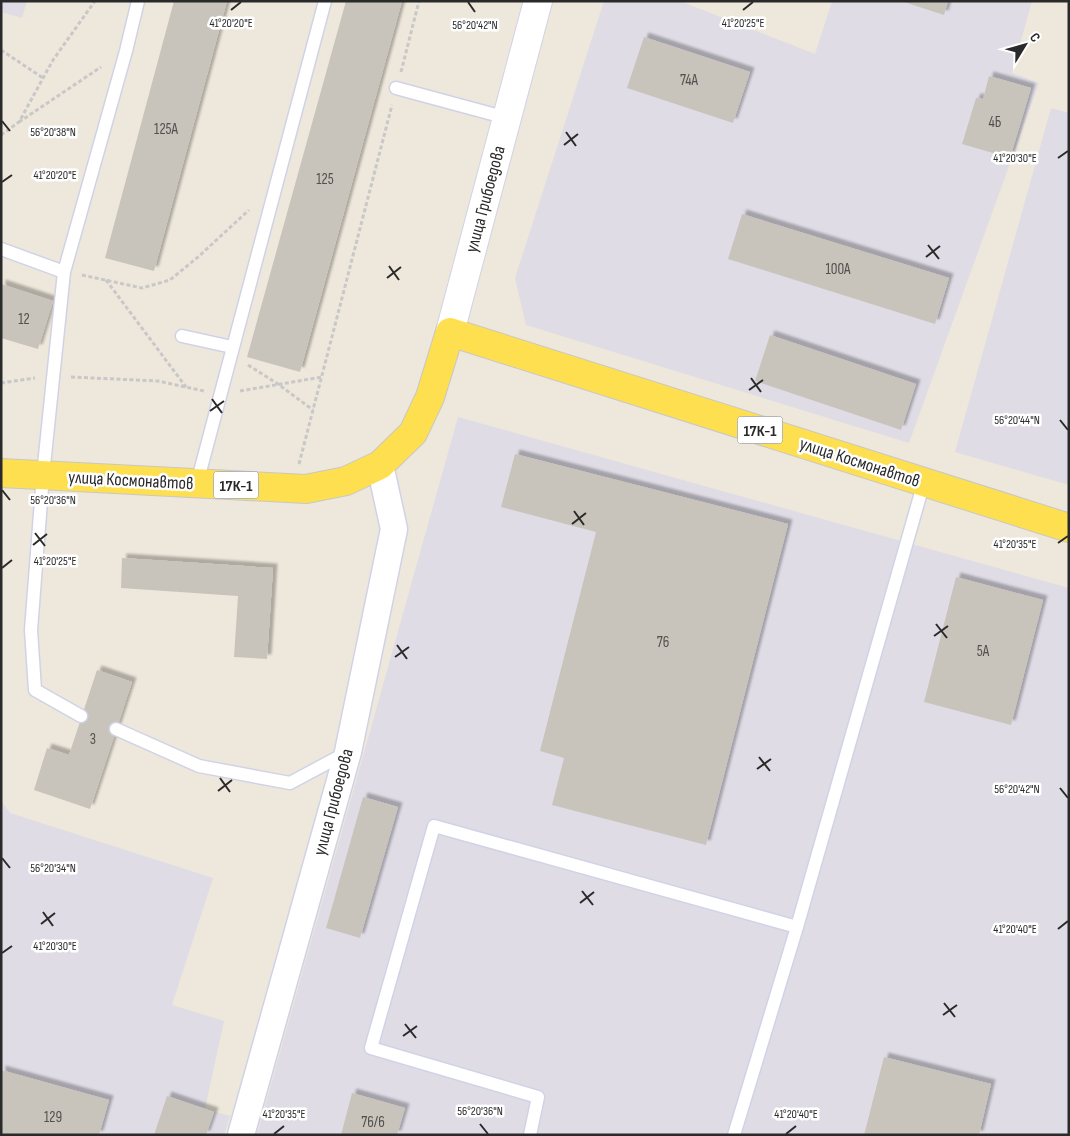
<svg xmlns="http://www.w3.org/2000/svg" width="1070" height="1136" font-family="'Sofia Sans Condensed',sans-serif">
	<defs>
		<filter id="shadow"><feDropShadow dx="4.5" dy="-4.5" stdDeviation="1" flood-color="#0004"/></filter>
	</defs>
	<rect width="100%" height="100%" fill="#eee7db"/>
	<path fill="#dfdce6" d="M1 1H27L22 18 1 12Z
		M604 1H680L815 54 832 1H1032L1012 73 1039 83 909 443 526 325 515 278Z
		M1051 108 1069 113V485L955 452Z
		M458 417 1069 588V1135H257Z
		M1 801 10 813 213 878 172 1005 224 1021 205 1109 230 1116 224 1135H1Z"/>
	<path fill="#c9c4bb" filter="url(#shadow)" d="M174 1H227L154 271 105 258Z
		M346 1H402L300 372 247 357Z
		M901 1H948L944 15Z
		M644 37 750 72 733 123 627 88Z
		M989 76 1031 88 1010 158 962 144 976 98 983 99Z
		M742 214 949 278 935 324 728 259Z
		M1 284 53 301 38 349 1 338Z
		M770 335 916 384 901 430 755 381Z
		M515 454 788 524 706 845 552 805 564 758 540 751 596 532 501 507Z
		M122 558 273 568 267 659 234 657 238 596 121 588Z
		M956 577 1043 600 1011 725 924 702Z
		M97 670 132 682 90 809 34 790 47 748 69 755Z
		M363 797 398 807 360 938 326 928Z
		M884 1057 991 1084 979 1135H864Z
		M1 1070 109 1100 99 1135H1Z
		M352 1093 405 1108 397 1135H341Z
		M167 1096 214 1112 206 1135H154Z"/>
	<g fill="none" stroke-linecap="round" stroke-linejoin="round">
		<g stroke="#d0d3e5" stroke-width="15">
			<path id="service" d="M396 88 507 118
				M1 249 64 272 43 475 31 630 35 690 81 716
				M64 272 126 51 138 1
				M182 336 232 347
				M197 483 325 1
				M116 729 199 766 290 783 346 753
				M530 1135 538 1097 371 1048 434 826 797 927 924 482
				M734 1135 797 927"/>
		</g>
		<g stroke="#d0d3e5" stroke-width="29">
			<path id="minor" d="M241 1135 348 752 394 529 380 465"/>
		</g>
		<g stroke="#d0d3e5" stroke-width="30">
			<path id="tertiary" d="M450 332 538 1"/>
		</g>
		<g stroke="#c8c8c8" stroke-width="30">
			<path id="primary" d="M1 473 306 489 346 481 380 465 413 433 430 397 450 332 1069 528"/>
		</g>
		<path stroke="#c8c8c8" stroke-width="3" stroke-dasharray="4 2.5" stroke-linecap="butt" d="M1 50 43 78
			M401 72 419 1
			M19 122 101 67
			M1 135 19 122 53 60 95 1
			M82 275 142 288 170 280 198 257 249 210
			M106 280 186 387
			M248 365 278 384 313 410
			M71 377 158 381 204 391
			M1 383 35 378
			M240 391 322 377
			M299 464 392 105"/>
		<use href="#service" stroke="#fff" stroke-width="12"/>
		<use href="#minor" stroke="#fff" stroke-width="26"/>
		<use href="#tertiary" stroke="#fff" stroke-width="28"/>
		<use href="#primary" stroke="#fedf4f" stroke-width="28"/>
	</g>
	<path fill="none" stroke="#2a2a2a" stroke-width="2" d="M468 2 475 12M231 10 241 2M743 10 753 2M2 121 10 131M566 132 576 146M564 145 578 134M1058 158 1068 151M2 182 12 175M928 245 939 259M926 257 940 246M389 266 399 280M387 278 401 267M751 378 761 392M749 390 763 380M212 399 222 413M210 411 224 401M1060 420 1068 430M2 490 10 500M574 511 584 525M572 524 586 513M35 533 45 546M1058 543 1068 536M33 545 47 534M2 568 12 560M936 624 947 638M934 636 948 626M397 645 407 659M395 657 409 647M759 757 770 771M757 769 771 759M220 778 230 792M1060 788 1068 798M218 791 232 780M2 858 10 868M582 891 593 905M580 903 594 892M43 912 53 926M41 924 55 913M1058 929 1068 921M2 953 12 946M944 1003 955 1017M943 1015 957 1005M405 1024 416 1038M403 1036 417 1026M480 1124 488 1134M274 1134 284 1126M786 1134 796 1126"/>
	<g text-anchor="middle" stroke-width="5" stroke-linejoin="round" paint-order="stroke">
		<g font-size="15" fill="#52504e">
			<text x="689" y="85">74А</text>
			<text x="995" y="127">4Б</text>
			<text x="166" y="134">125А</text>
			<text x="325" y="184">125</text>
			<text x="838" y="274">100А</text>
			<text x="24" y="324">12</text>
			<text x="663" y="647">76</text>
			<text x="983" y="656">5А</text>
			<text x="93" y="744">3</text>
			<text x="53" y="1122">129</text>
			<text x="373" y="1127">76/6</text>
		</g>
		<g fill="#fff" stroke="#6a6a6a" stroke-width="1">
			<rect x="737.5" y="416.5" width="45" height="27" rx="4"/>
			<rect x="213.5" y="471.5" width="45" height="27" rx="4"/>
		</g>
		<g font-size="16" font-weight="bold" fill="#2a2a2a">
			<text x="760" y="436">17К-1</text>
			<text x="236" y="491">17К-1</text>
		</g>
		<g font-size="18" fill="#2a2a2a" stroke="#fff">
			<text transform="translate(485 199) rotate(-75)" y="6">улица Грибоедова</text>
			<text transform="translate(860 462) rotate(18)" y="6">улица Космонавтов</text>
			<text transform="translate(131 480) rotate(3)" y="6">улица Космонавтов</text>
			<text transform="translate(333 802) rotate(-75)" y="6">улица Грибоедова</text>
		</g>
	</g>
	<g font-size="12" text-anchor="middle" fill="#2a2a2a" stroke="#fff" stroke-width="5" stroke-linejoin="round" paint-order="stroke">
		<text x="231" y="27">41°20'20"E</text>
		<text x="743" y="27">41°20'25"E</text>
		<text x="475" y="29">56°20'42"N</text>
		<text x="53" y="136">56°20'38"N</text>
		<text x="1015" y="162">41°20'30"E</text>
		<text x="55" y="179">41°20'20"E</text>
		<text x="1017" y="424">56°20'44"N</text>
		<text x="53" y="504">56°20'36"N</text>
		<text x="1015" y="548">41°20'35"E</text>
		<text x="55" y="565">41°20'25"E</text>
		<text x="1017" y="793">56°20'42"N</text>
		<text x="53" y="872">56°20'34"N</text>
		<text x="1015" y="933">41°20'40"E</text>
		<text x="55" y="950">41°20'30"E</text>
		<text x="480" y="1115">56°20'36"N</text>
		<text x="284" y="1118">41°20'35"E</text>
		<text x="796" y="1118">41°20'40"E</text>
	</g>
	<rect width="1070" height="1136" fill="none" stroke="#2a2a2a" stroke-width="5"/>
	<g transform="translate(1025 45) rotate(53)" stroke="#ffffff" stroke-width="4" paint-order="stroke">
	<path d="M0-4L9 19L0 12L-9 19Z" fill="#2a2a2a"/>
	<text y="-8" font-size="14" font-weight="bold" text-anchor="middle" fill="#2a2a2a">С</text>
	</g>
</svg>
